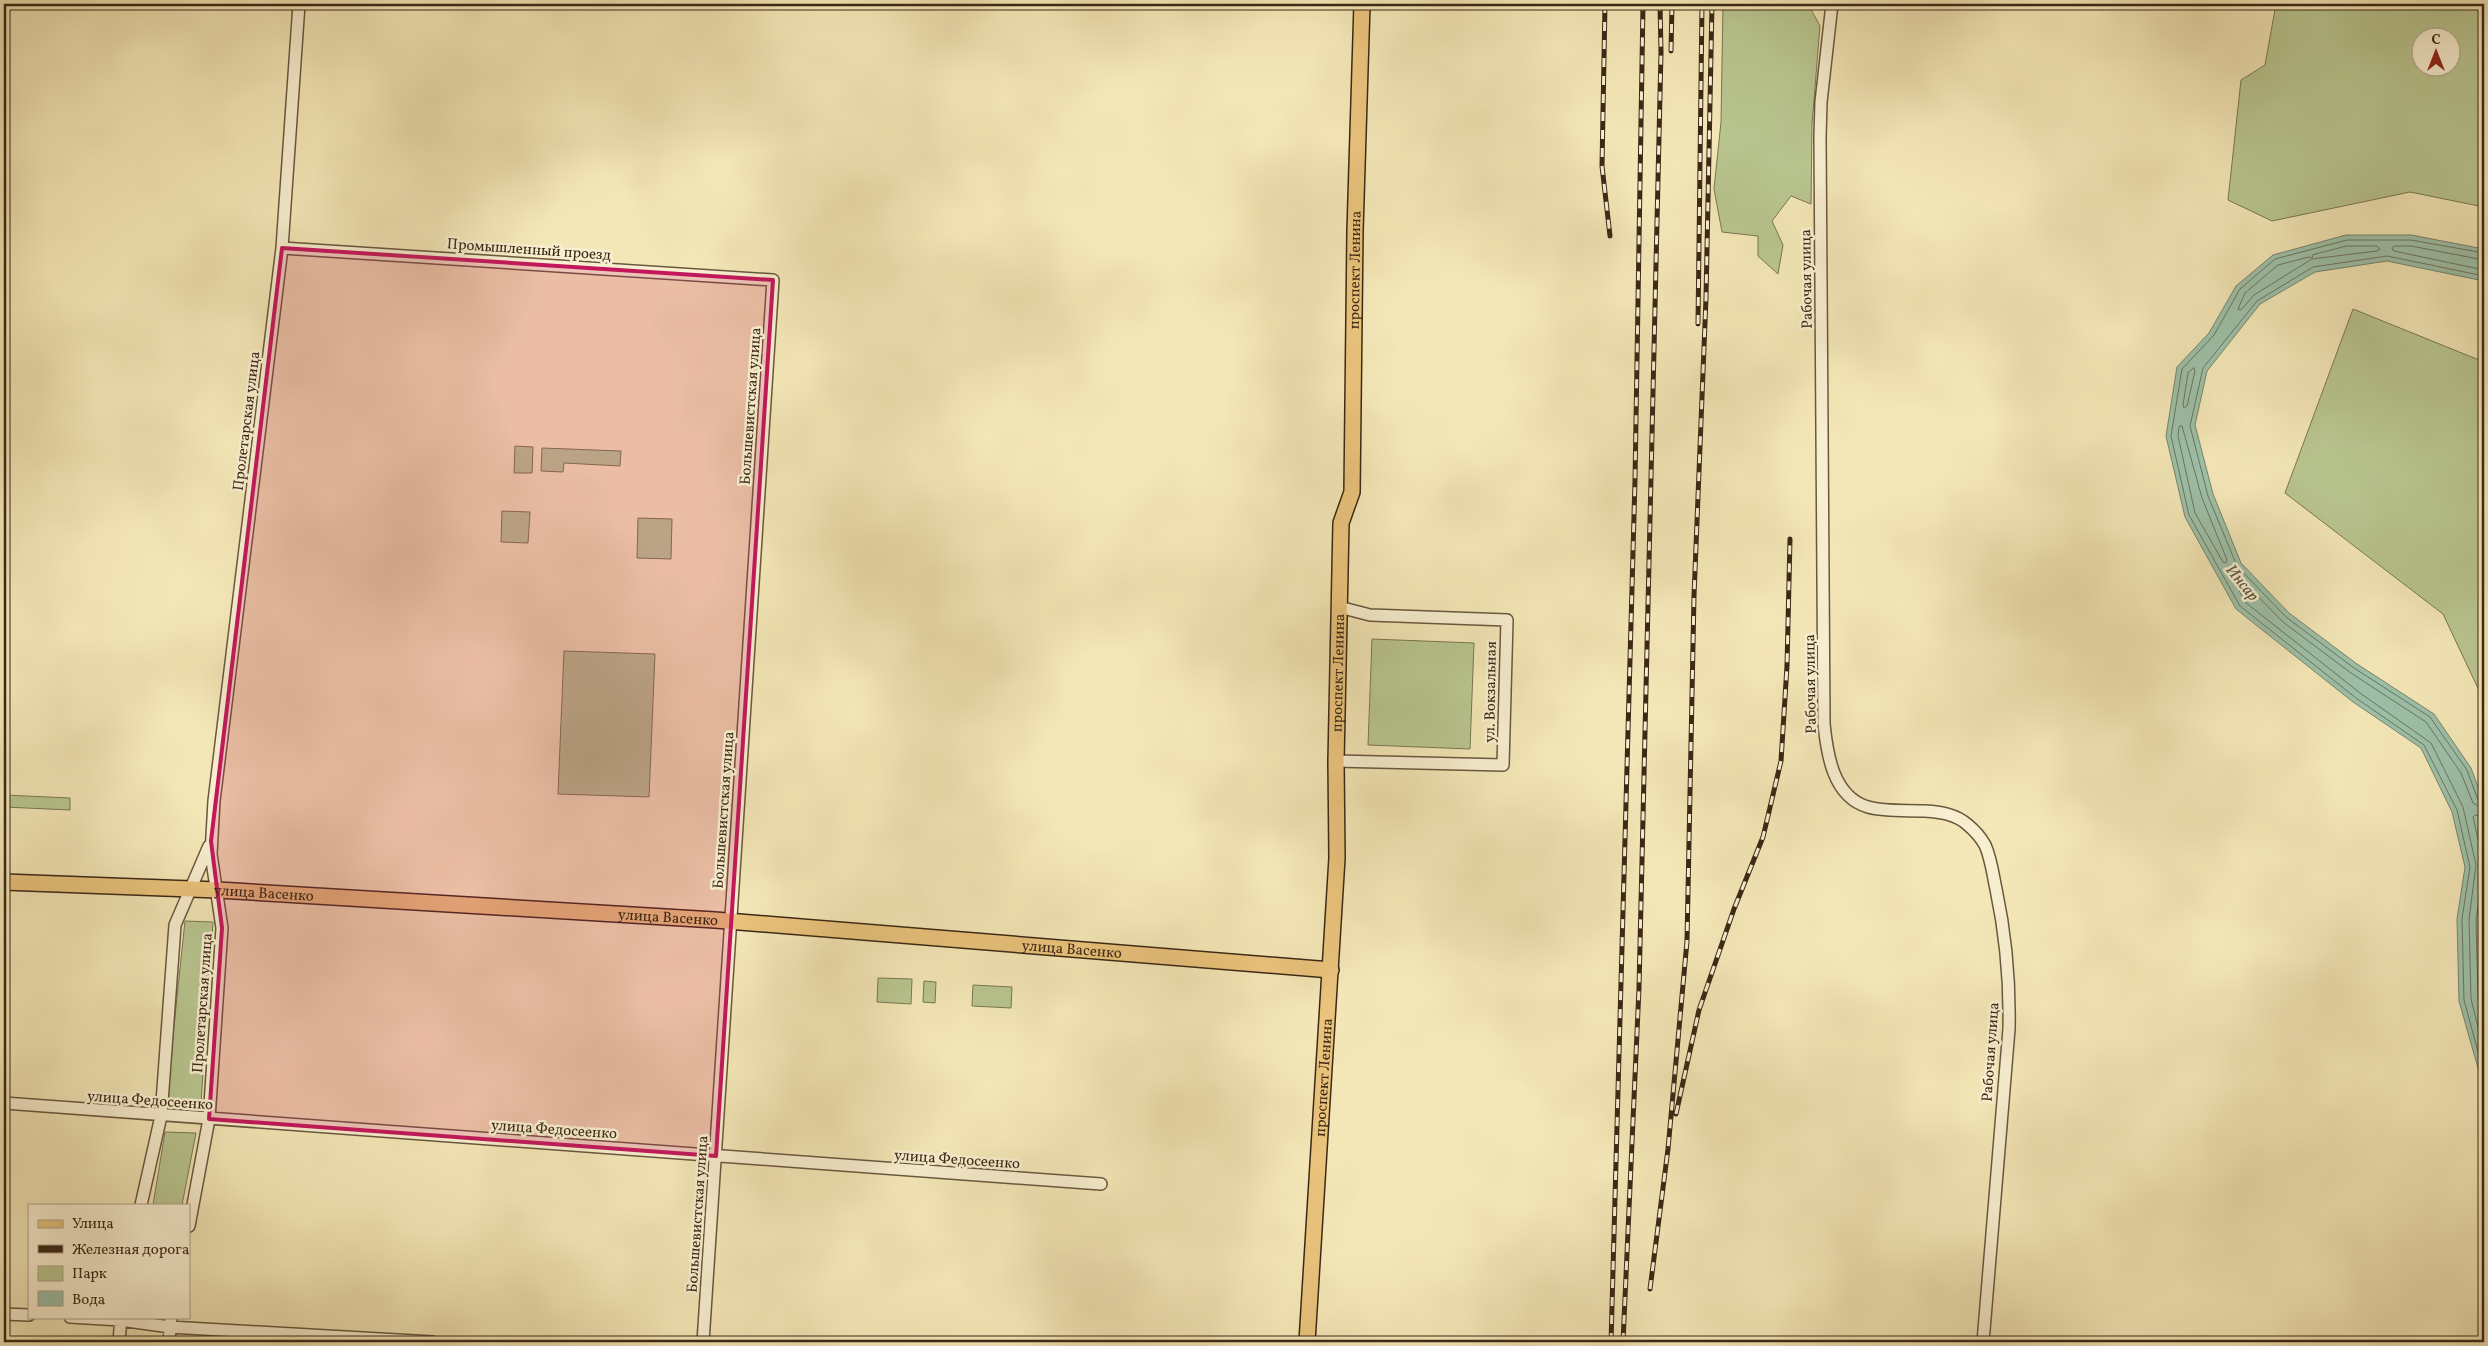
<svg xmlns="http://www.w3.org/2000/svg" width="2488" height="1346" font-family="Vollkorn,serif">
	<rect width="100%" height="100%" fill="#f4e7b7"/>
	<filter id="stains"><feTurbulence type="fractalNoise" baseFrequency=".004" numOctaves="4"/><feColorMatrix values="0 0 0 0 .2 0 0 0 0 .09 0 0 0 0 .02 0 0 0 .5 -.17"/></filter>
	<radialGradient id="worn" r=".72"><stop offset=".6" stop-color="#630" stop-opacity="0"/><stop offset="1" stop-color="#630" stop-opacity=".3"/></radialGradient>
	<path fill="#b9c690" stroke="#7a7752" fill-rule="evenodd" d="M1723 4H1808L1820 26 1812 124 1811 204 1791 196 1772 221 1783 245 1778 274 1758 256V236L1722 232 1714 189 1721 122Z
		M2276 4H2484V207L2410 192 2272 221 2228 200 2241 80 2265 65ZM2420 38H2450V68H2420Z
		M2353 309 2484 362V701L2443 614 2285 493Z
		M515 446 533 447 532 473H514Z
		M542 448 621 451 620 466 564 463 563 472 541 471Z
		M502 511 530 512 528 543 501 542Z
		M638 518 672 519 671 559 637 558Z
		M1372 639 1474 643 1470 749 1368 745Z
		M564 651 655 654 649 797 558 794Z
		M4 795 70 798V810L4 807Z
		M185 921 213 922 201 1104 166 1102Z
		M878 978 912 979 911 1004 877 1002Z
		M924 981 936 982 935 1003 923 1002Z
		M973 985 1012 987 1011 1008 972 1006Z
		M165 1132 196 1133 182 1205H153Z"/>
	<path fill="#9dc1a9" stroke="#76846e" d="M2346 235H2411L2484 249V281L2387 261 2315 272 2260 304 2207 371 2195 425 2213 494 2241 563 2289 613 2357 664 2434 714 2471 768 2484 803V1089L2459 1001 2457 919 2465 867 2452 812 2421 748 2353 702 2236 609 2185 517 2166 436 2177 367 2209 333 2236 286 2273 255Z"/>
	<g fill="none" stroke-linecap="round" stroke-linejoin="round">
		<path stroke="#6c745f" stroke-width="1" d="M2347 246H2377L2380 249 2377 251 2312 259 2254 295 2241 310 2238 309 2245 293 2278 265 2309 257 2312 258 2313 255Z
			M2484 253 2411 240H2347L2275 259 2240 289 2214 335 2182 369 2171 436 2189 515 2240 606 2356 698 2424 745 2457 810 2470 867 2462 919 2464 1000 2484 1074
			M2484 260 2411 246H2394L2392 249 2394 251 2484 270
			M2484 276 2387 256 2313 267 2257 301 2203 368 2190 426 2208 496 2237 566 2286 617 2354 668 2430 717 2467 770 2478 800 2484 802
			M2194 368 2195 371 2187 406 2184 408 2183 405 2188 373Z
			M2182 426 2202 498 2227 560 2226 563 2223 562 2195 513 2178 436 2179 427Z
			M2484 809 2473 803 2461 773 2426 722 2351 673 2283 622 2234 572H2230L2245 602 2360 693 2431 743 2463 807 2476 865 2469 919 2471 999 2484 1051
			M2484 816 2475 815 2473 817 2484 865 2476 920 2478 998 2484 1022"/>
		<g stroke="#69583e" stroke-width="14">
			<path id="minor" d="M1832 4 1821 102 1820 137 1824 724C1827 754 1833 797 1868 807 1886 812 1906 810 1925 811 1940 812 1956 814 1968 825 1974 830 1981 838 1985 845 1991 858 1993 875 1996 889 2006 936 2010 981 2009 1029L1983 1342
				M282 248 773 280 703 1342
				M1336 761 1503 765 1507 620 1370 615 1339 607
				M4 1103 1101 1184
				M141 1205 161 1116 175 925 209 846
				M189 1226 209 1119 222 928 211 854 214 801 282 248 299 4
				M4 1314 29 1315
				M70 1317 120 1320 170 1327 433 1342
				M119 1342 121 1317
				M169 1342 171 1317"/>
		</g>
		<g stroke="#3b2815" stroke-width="18">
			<g id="major">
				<path id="s1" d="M4 882 218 890 715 920 1331 970"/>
				<path id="s2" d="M1307 1342 1337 858 1336 761 1341 523 1352 492 1355 231 1362 4"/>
			</g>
		</g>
		<use href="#minor" stroke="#f8efd0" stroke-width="11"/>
		<use href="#major" stroke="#eac47c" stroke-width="15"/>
		<g stroke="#3b2815" stroke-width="5">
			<path id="rail" d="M1605 4 1602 166 1610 236
				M1671 51 1672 4
				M1698 324 1702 4
				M1676 1114 1699 1010 1734 909 1763 837 1781 761 1787 666 1790 539
				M1650 1289 1668 1149 1687 941 1694 596 1706 298 1712 4
				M1611 1342 1635 480 1643 4
				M1623 1342 1639 988 1661 52 1660 4"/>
		</g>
		<use href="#rail" stroke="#f8efd0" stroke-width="3" stroke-dasharray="9" stroke-linecap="butt"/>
	</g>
	<path fill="#c2185b" fill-opacity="0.2" stroke="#c2185b" stroke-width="4" stroke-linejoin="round" d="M282 248 773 280 716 1156 209 1119 222 928 211 841Z"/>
	<g text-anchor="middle" stroke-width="5" stroke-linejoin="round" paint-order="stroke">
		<g font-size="15" fill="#3b2815" stroke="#f8efd0">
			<text transform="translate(529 249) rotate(4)" y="5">Промышленный проезд</text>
			<text dy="5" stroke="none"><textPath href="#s2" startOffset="1075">проспект Ленина</textPath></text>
			<text transform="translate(1806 279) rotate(-91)" y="5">Рабочая улица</text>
			<text transform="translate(750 406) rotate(-86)" y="5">Большевистская улица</text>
			<text transform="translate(246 421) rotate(-83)" y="5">Пролетарская улица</text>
			<text dy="5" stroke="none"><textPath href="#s2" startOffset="670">проспект Ленина</textPath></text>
			<text transform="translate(1810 684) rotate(-91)" y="5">Рабочая улица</text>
			<text transform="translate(1490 692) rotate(-89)" y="5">ул. Вокзальная</text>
			<text transform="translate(723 810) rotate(-86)" y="5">Большевистская улица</text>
			<text dy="5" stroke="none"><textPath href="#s1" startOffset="260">улица Васенко</textPath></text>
			<text dy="5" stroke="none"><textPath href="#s1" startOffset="665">улица Васенко</textPath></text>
			<text dy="5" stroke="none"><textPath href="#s1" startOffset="1070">улица Васенко</textPath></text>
			<text transform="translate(202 1003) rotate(-86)" y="5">Пролетарская улица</text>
			<text transform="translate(1990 1052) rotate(-86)" y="5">Рабочая улица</text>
			<text dy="5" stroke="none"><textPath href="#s2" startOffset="265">проспект Ленина</textPath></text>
			<text transform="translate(150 1100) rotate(4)" y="5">улица Федосеенко</text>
			<text transform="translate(554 1129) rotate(4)" y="5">улица Федосеенко</text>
			<text transform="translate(957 1159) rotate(4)" y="5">улица Федосеенко</text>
			<text transform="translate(697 1214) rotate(-86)" y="5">Большевистская улица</text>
		</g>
		<g font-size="16" font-style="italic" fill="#544e3a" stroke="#f8efd0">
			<text transform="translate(2243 582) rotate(51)" y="6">Инсар</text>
		</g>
	</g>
	<rect width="2488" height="1346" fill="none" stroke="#f4e7b7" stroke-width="20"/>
	<rect x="5" y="5" width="2478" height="1336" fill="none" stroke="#3b2815" stroke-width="2.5"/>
	<rect x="10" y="10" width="2468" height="1326" fill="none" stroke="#3b2815"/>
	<rect x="28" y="1204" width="162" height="115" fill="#f8efd0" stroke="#ac9f85"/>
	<rect x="38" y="1220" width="25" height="8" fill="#eac47c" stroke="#ac9f85"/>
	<text x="72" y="1228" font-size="15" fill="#3b2815">Улица</text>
	<rect x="38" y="1245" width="25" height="8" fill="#3b2815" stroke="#ac9f85"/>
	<text x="72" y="1254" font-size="15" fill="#3b2815">Железная дорога</text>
	<rect x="38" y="1266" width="25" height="15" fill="#b9c690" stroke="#ac9f85"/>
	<text x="72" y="1278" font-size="15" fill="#3b2815">Парк</text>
	<rect x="38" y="1291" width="25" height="15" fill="#9dc1a9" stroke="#ac9f85"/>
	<text x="72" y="1304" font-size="15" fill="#3b2815">Вода</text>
	<g transform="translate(2436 52)"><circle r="24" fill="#f8efd0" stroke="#ac9f85"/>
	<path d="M0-4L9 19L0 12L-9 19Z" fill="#8f2418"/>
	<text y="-8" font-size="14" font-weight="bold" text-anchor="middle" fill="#3b2815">С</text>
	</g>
	<rect width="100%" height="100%" filter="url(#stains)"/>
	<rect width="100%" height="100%" fill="url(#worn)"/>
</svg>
